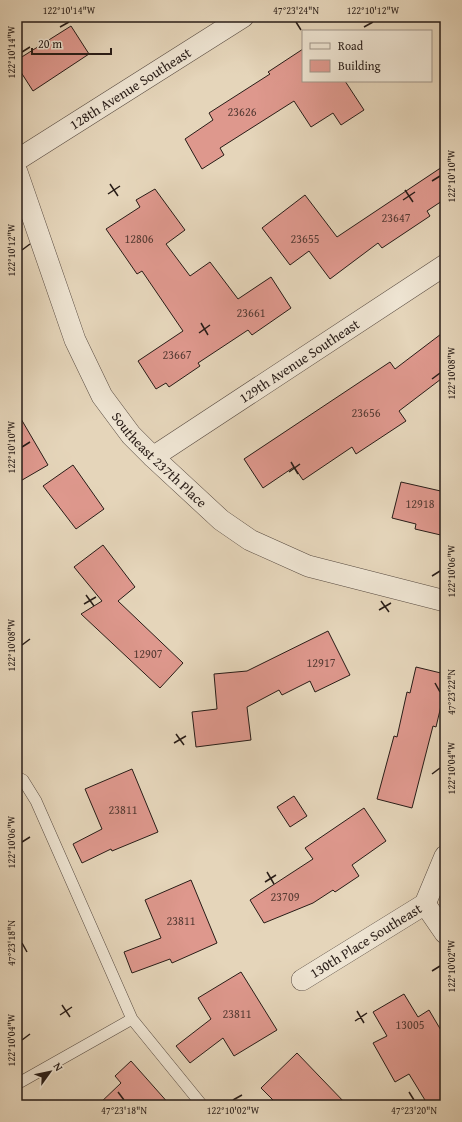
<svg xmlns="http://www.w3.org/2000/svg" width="462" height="1122" font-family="'Gentium Book Plus',serif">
	<rect width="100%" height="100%" fill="#e5d5ba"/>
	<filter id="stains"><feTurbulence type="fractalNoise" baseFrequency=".005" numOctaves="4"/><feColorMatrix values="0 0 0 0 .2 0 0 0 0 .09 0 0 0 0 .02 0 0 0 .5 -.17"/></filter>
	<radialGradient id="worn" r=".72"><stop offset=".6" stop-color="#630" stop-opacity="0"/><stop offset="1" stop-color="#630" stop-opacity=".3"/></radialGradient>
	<path fill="#de988d" stroke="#281c17" d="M71 26 89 54 33 91 17 66V60Z
		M303 49V81H345L364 110 341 125 333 113 311 127 294 101 220 148 224 155 202 169 185 139 213 120 209 113 270 74 268 72Z
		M445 165V199L427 211 430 216 382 248 378 243 330 279 309 251 290 265 262 228 305 195 337 237Z
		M155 189 185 230 166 244 190 276 210 262 238 299 271 277 291 308 252 335 248 330 198 363 200 366 169 387 166 383 156 389 138 361 183 331 142 271 137 274 106 229 140 207 136 200Z
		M445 331V376L399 411 406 421 356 454 352 447 303 480 294 467 263 488 244 459 390 362 395 369Z
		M17 412 48 465 17 483Z
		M73 465 104 509 76 529 43 486Z
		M401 482 445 492V536L415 529 416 524 392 518Z
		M103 545 135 587 118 601 183 663 160 688 81 614 102 601 74 567Z
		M328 631 350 675 315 692 310 681 282 695 279 690 247 707 251 740 196 747 192 712 217 709 214 674 247 671Z
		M416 667 445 674V689L436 727 433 726 412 808 377 799 394 736 397 737 407 692 410 693Z
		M132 769 158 832 112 851 111 849 82 863 73 844 102 829 85 789Z
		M294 796 307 816 290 827 277 807Z
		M364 808 386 841 352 865 359 876 335 892 333 890 313 903 264 923 250 900 313 859 305 848Z
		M191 880 217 943 172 963 170 959 132 973 124 952 161 938 145 900Z
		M241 972 277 1030 234 1056 223 1038 190 1063 176 1046 211 1019 198 998Z
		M404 994 418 1017 429 1010 445 1037V1105H428L409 1074 395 1082 373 1043 387 1036 373 1012Z
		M297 1053 320 1077 347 1105H278L261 1088Z
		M131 1061 170 1105H98L121 1083 115 1076Z"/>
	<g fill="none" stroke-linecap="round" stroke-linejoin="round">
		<g stroke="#574a40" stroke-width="12">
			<path id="lane" d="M17 777 23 780 36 801 132 1019 202 1105
				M17 1084 132 1019"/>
		</g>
		<g stroke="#574a40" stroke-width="22">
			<g id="street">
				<path id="s1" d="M17 160 243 17"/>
				<path id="s2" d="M17 172 75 340 102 396 131 435 153 457 221 520 250 540 308 566 445 601"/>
				<path id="s3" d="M153 457 445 265"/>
				<path d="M425 904 445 933"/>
				<path id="s4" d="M302 980 425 904 445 856"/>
			</g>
		</g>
		<use href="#lane" stroke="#eee4d2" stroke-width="11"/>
		<use href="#street" stroke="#eee4d2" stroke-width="21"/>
	</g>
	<path fill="none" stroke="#281c17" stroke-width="1.5" d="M296 22 301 30M60 27 69 22M364 27 373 22M22 52 30 47M432 181 440 176M110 184 118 196M405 190 413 202M108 194 120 186M403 200 415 192M22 250 30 244M201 323 208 335M199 333 210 325M432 379 440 373M22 447 30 442M291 462 298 474M289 472 300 464M432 576 440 571M86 595 94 606M381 601 389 612M84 604 96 597M379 610 391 603M22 645 30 639M435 683 440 692M176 734 184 745M174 743 186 736M432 774 440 768M22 842 30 837M267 872 274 884M265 882 276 875M22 943 27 952M432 971 440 966M62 1005 70 1017M357 1011 364 1023M60 1015 72 1007M355 1021 367 1013M22 1040 30 1034M118 1092 124 1100M409 1092 414 1100M233 1100 242 1095"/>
	<g text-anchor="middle" stroke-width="3" stroke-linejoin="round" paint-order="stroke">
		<g font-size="12" fill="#563b34">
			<text x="242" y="116">23626</text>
			<text x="396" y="222">23647</text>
			<text x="139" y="243">12806</text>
			<text x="305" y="243">23655</text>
			<text x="251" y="317">23661</text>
			<text x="177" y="359">23667</text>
			<text x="366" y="417">23656</text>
			<text x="420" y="508">12918</text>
			<text x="148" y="658">12907</text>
			<text x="321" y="667">12917</text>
			<text x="123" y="814">23811</text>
			<text x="285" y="901">23709</text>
			<text x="181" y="925">23811</text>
			<text x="237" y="1018">23811</text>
			<text x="410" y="1029">13005</text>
		</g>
		<g font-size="14" fill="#281c17" stroke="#eee4d2">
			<text dy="5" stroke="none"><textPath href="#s1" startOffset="134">128th Avenue Southeast</textPath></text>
			<text dy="5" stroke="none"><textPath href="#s3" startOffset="175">129th Avenue Southeast</textPath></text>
			<text dy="5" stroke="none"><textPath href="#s2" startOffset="326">Southeast 237th Place</textPath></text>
			<text dy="5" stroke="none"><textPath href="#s4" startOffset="75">130th Place Southeast</textPath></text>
		</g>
	</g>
	<rect width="462" height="1122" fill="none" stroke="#e5d5ba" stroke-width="44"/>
	<rect x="302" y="30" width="130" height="52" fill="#eee4d2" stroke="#9f9487"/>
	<rect x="310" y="43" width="20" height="6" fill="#eee4d2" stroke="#9f9487"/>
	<text x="338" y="50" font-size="12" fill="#281c17">Road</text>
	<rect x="310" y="60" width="20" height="12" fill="#de988d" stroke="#9f9487"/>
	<text x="338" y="70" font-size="12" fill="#281c17">Building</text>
	<g transform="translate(50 1072) rotate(57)" stroke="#eee4d2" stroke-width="3" paint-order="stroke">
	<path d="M0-3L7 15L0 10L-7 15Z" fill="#281c17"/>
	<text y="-6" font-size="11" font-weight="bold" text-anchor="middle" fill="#281c17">N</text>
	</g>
	<path d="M32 48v6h79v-6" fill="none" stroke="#281c17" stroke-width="2"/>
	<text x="38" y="48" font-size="12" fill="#281c17" stroke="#eee4d2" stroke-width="3" paint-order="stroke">20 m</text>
	<rect x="22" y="22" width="418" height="1078" fill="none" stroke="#281c17" stroke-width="1.5"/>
	<g font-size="10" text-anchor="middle" fill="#281c17">
		<text x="69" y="14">122°10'14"W</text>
		<text x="296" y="14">47°23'24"N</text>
		<text x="373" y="14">122°10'12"W</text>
		<text transform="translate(11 52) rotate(-90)" y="4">122°10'14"W</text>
		<text transform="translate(451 176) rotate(-90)" y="4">122°10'10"W</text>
		<text transform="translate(11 250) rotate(-90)" y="4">122°10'12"W</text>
		<text transform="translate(451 373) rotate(-90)" y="4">122°10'08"W</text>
		<text transform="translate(11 447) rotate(-90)" y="4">122°10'10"W</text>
		<text transform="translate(451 571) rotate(-90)" y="4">122°10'06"W</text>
		<text transform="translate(11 645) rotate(-90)" y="4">122°10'08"W</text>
		<text transform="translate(451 692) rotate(-90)" y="4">47°23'22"N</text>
		<text transform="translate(451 768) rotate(-90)" y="4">122°10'04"W</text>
		<text transform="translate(11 842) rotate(-90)" y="4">122°10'06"W</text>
		<text transform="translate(11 943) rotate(-90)" y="4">47°23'18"N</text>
		<text transform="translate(451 966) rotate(-90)" y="4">122°10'02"W</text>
		<text transform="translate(11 1040) rotate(-90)" y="4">122°10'04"W</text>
		<text x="124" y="1114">47°23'18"N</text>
		<text x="233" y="1114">122°10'02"W</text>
		<text x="414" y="1114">47°23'20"N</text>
	</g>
	<rect width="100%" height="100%" filter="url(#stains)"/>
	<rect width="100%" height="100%" fill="url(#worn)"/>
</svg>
